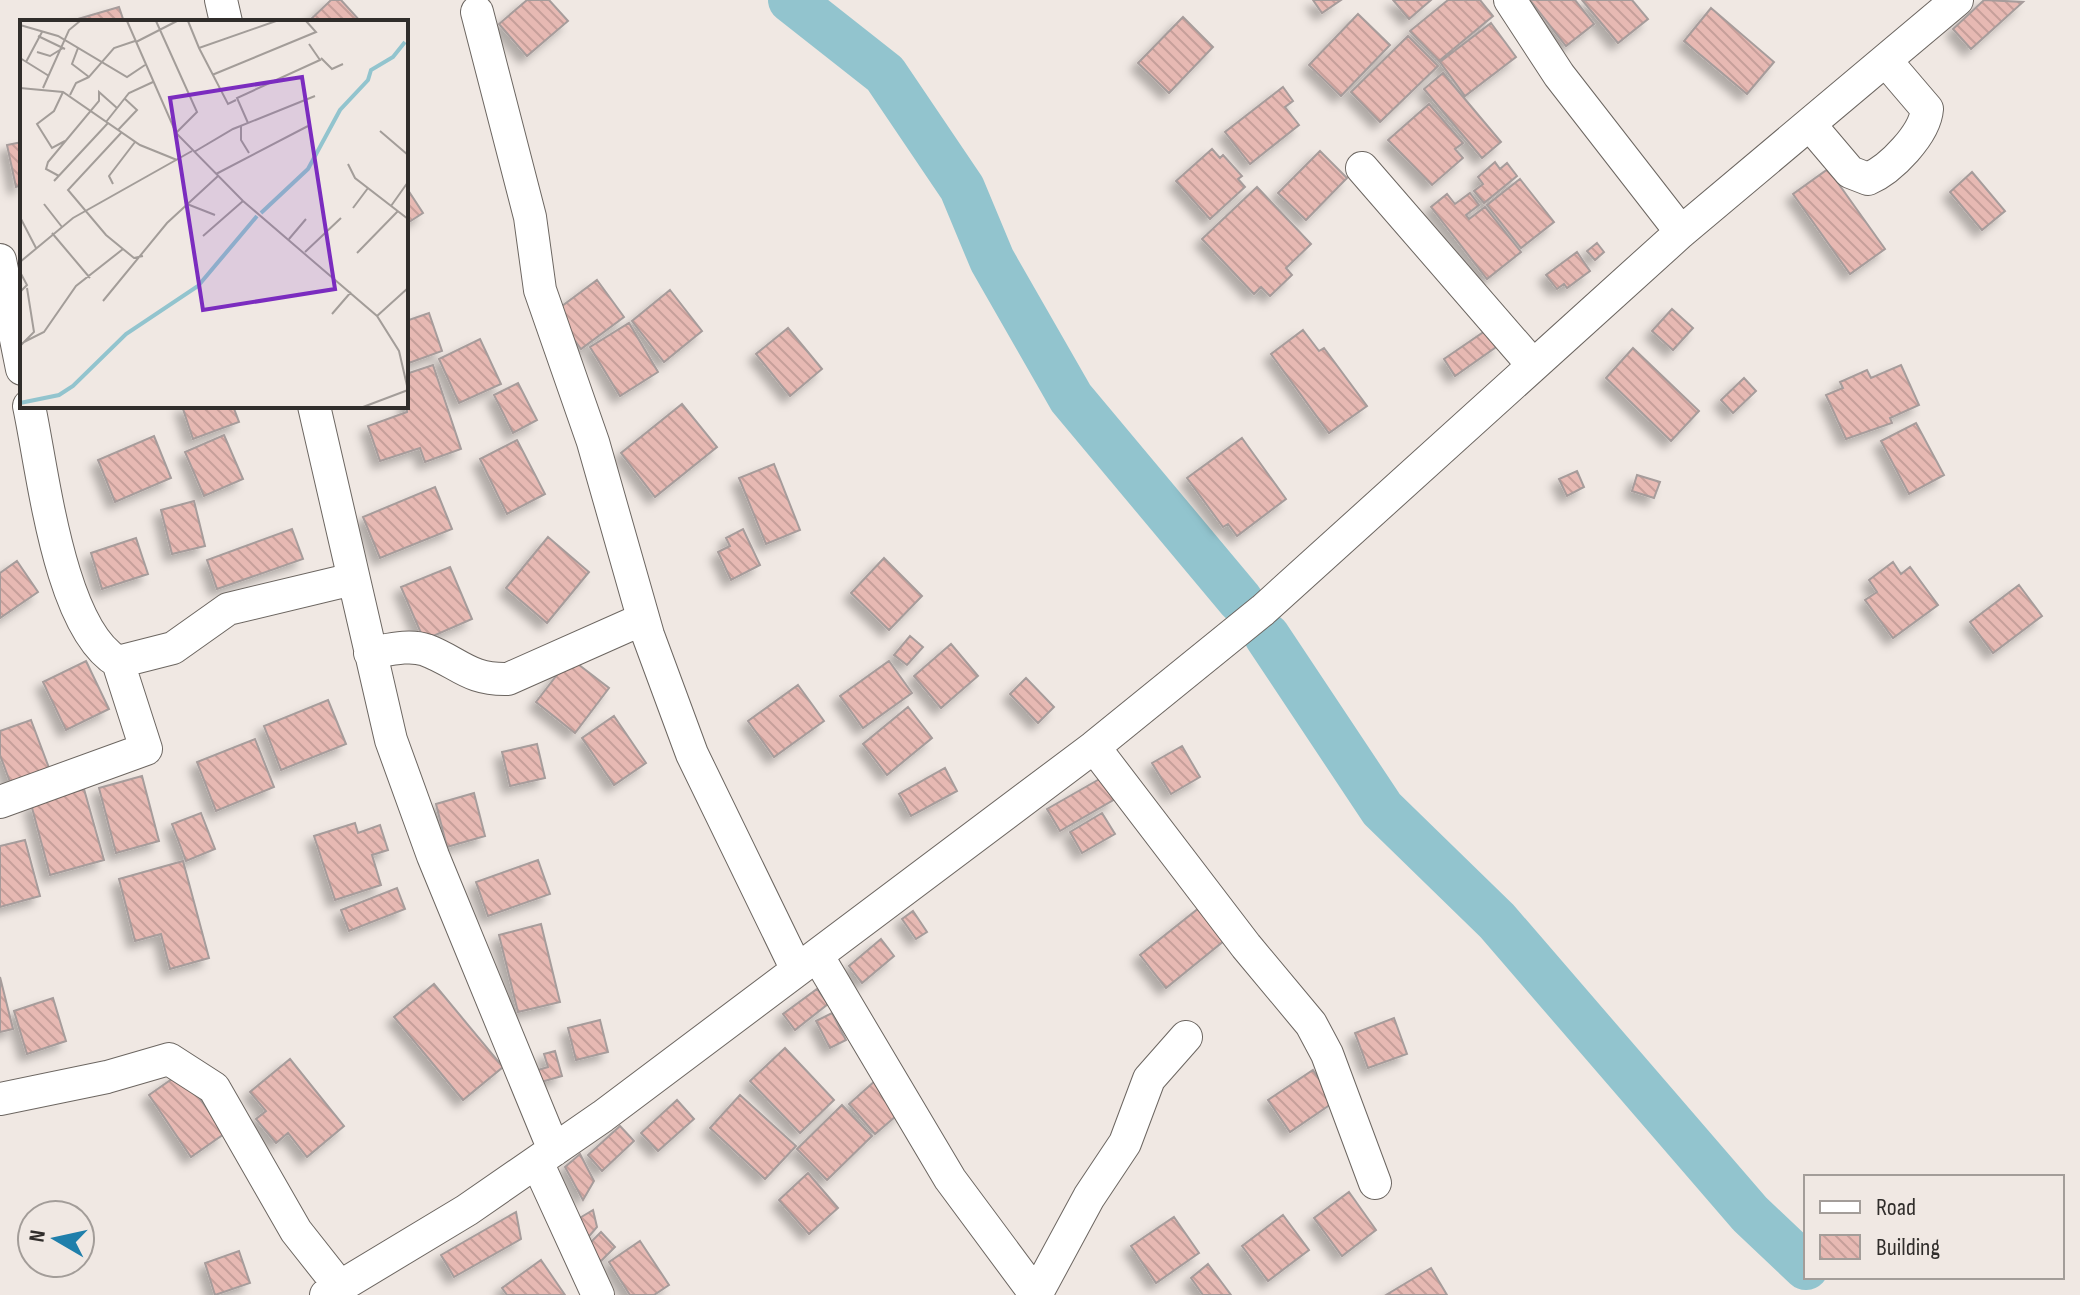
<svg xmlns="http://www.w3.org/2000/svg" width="2080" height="1295" font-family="'Sofia Sans Condensed',sans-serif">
	<defs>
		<pattern id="building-back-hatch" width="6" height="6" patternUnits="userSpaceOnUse" patternTransform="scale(2)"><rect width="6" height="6" fill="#e7b9b3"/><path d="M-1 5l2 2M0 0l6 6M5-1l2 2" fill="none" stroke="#c69f9a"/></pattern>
		<filter id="shadow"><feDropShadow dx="-7" dy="7" stdDeviation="4" flood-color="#0004"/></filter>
	</defs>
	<rect width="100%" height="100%" fill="#f0e8e3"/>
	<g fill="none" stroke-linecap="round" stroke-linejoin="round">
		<path stroke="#92c4ce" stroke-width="46" d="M791 0 885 74 962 188 992 260 1071 398 1240 600
			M1267 636 1382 809 1497 921 1750 1214 1806 1267"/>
	</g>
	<path fill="url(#building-back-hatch)" stroke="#a69c9b" stroke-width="2" filter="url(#shadow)" d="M331 0H341L361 22H308Z
		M527 0H549L568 21 527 56 499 24Z
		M1313 0H1341L1322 13Z
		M1393 0H1431L1409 19Z
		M1448 0H1480L1493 16 1439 61 1410 31Z
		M1530 0H1575L1594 24 1566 46Z
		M1582 0H1632L1648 19 1618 43Z
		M1984 0 2023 2 1971 49 1953 29Z
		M119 7 124 22H79L78 19Z
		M1711 8 1774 62 1747 94 1684 41Z
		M1358 14 1390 45 1341 96 1309 65Z
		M1183 17 1213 47 1169 93 1138 63Z
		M1491 23 1516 57 1465 96 1440 62Z
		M1408 36 1438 66 1380 122 1351 92Z
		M1443 73 1501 142 1482 158 1424 89Z
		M1283 87 1293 101 1285 107 1299 125 1250 164 1225 132Z
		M1429 104 1463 143 1455 149 1463 158 1432 185 1388 140Z
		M22 142V185L16 187 7 145Z
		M1212 149 1220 158 1223 155 1242 176 1238 179 1245 187 1210 219 1176 181Z
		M1320 151 1347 178 1306 220 1278 193Z
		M1495 162 1500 169 1507 163 1517 176 1484 203 1474 191 1483 184 1478 177Z
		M1828 169 1885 249 1850 274 1793 194Z
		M1972 172 2005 211 1982 230 1950 192Z
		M1520 179 1554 222 1521 248 1487 205Z
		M406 187 423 213 406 224Z
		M1257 187 1311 244 1286 268 1292 275 1270 296 1261 287 1254 294 1202 239Z
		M1470 193 1479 205 1466 215 1469 219 1485 207 1521 252 1487 279 1431 207 1447 194 1455 204Z
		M1597 243 1604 252 1595 260 1587 251Z
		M1577 252 1590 271 1567 288 1564 284 1557 289 1546 275Z
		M597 280 624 317 581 349 554 312Z
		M670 290 702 331 664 362 632 321Z
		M1672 309 1693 328 1673 350 1652 331Z
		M429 313 442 351 406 364V321Z
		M629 323 658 372 620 396 590 347Z
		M788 328 822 369 790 396 756 354Z
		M1488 329 1499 345 1455 376 1444 359Z
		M1303 330 1319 351 1324 348 1367 406 1329 433 1271 354Z
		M480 339 501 384 459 403 439 359Z
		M1633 348 1699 411 1671 441 1606 378Z
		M433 365 461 449 425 462 420 448 380 461 368 426 407 412 406 374Z
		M1901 365 1919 405 1890 418 1892 423 1846 439 1826 395 1843 388 1840 382 1867 370 1871 378Z
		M1744 378 1756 391 1733 413 1721 400Z
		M518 383 537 420 513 433 494 395Z
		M682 404 717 447 655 497 621 453Z
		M182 406H233L239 422 193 439Z
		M1916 423 1944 475 1909 494 1881 441Z
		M224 435 243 479 204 496 185 452Z
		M154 436 171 478 115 502 98 460Z
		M1242 438 1286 499 1237 536 1228 524 1223 527 1187 478Z
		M517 440 545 494 507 514 480 459Z
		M774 464 800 530 766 544 739 478Z
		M1577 471 1584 487 1567 496 1559 479Z
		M1637 475 1660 482 1654 498 1632 491Z
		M435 487 452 529 380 558 363 517Z
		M194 501 205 546 172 554 161 510Z
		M292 529 303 559 217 589 207 560Z
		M743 529 760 565 731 580 718 552 730 546 726 538Z
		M548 537 589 572 547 623 506 588Z
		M136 538 148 574 102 589 91 553Z
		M884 558 922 596 889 630 851 593Z
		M17 561 38 592 0 618V573Z
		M1893 562 1901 574 1910 567 1938 605 1893 638 1865 600 1877 592 1869 580Z
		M450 567 472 619 424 640 401 587Z
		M2019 585 2042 616 1993 653 1970 622Z
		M910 636 923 647 907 665 894 655Z
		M951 644 978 676 941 708 914 676Z
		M570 658 609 688 575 733 536 702Z
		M86 661 109 709 66 730 43 682Z
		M889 661 912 693 863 728 840 696Z
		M1026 678 1054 707 1038 723 1010 694Z
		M798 685 824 721 774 757 748 721Z
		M328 700 346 744 281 770 264 726Z
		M908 707 932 738 887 775 863 744Z
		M614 716 646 763 614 785 582 738Z
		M31 720 52 776 13 790 0 755V731Z
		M255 739 274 787 216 811 197 762Z
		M537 744 545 778 510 786 502 752Z
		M1182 746 1200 777 1171 794 1152 763Z
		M945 768 957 791 911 816 899 794Z
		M142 776 159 841 116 853 99 788Z
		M1103 777 1115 799 1060 831 1047 809Z
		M84 789 104 860 50 875 31 804Z
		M474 793 485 836 447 847 436 804Z
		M201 813 215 849 186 861 172 824Z
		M1102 813 1115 834 1082 853 1070 832Z
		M355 823 358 833 380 825 388 850 372 855 381 885 335 900 314 836Z
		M25 840 40 896 0 907V846Z
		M538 860 550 894 488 916 476 882Z
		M183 861 209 958 170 969 161 934 135 941 119 879Z
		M397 888 405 909 349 931 341 910Z
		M1199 908 1225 940 1166 988 1140 955Z
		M913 911 927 932 916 939 902 919Z
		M541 924 560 1002 518 1012 499 935Z
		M881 939 894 956 862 983 849 966Z
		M0 977 13 1029 0 1032Z
		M434 984 503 1067 463 1100 394 1017Z
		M817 989 828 1004 795 1030 783 1014Z
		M53 998 66 1041 27 1054 14 1011Z
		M832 1013 846 1040 830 1048 816 1021Z
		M1394 1018 1407 1054 1368 1068 1355 1033Z
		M600 1020 608 1052 576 1060 568 1028Z
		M785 1048 834 1100 800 1133 750 1081Z
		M555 1051 562 1076 541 1082 538 1070 548 1067 544 1054Z
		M290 1059 344 1126 307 1157 288 1133 276 1143 256 1119 266 1111 250 1092Z
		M1313 1070 1334 1102 1290 1132 1268 1100Z
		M182 1072 224 1134 191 1157 149 1095Z
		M876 1080 902 1111 875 1134 849 1104Z
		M740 1095 796 1146 765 1179 710 1128Z
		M677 1100 694 1119 658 1151 641 1133Z
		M842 1105 872 1136 827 1180 797 1149Z
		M620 1126 634 1141 602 1171 588 1155Z
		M580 1154 594 1181 583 1200 565 1167Z
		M808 1173 838 1208 809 1234 779 1200Z
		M1349 1192 1376 1230 1342 1256 1314 1218Z
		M593 1210 597 1227 585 1241 573 1222Z
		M516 1212 521 1239 454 1277 441 1255Z
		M1283 1215 1309 1250 1268 1281 1242 1246Z
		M1174 1217 1199 1253 1156 1283 1131 1246Z
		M601 1232 615 1247 597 1265 582 1251Z
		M640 1241 669 1285 654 1295H630L609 1262Z
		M239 1251 250 1283 215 1295 205 1263Z
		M541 1260 565 1295H507L502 1288Z
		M1208 1264 1231 1295H1203L1191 1278Z
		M1431 1268 1447 1295H1386Z"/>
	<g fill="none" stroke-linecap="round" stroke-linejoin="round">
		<g stroke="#6c6661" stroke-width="34">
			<path id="minor" d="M221 0 226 22
				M1510 0 1559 75 1681 232
				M477 12 530 217 540 290 593 442 648 635 692 754 797 970
				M1811 126 1850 172 1868 179C1891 169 1925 134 1927 109L1886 61
				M1362 168 1532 364
				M0 260 22 369
				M29 406C43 471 59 628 118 662L173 648 228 609 353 579
				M314 406 391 740 433 856 554 1150
				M370 653C388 650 409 644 426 650 460 663 468 680 508 679L643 619
				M1094 747 1246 946 1311 1024 1327 1054 1375 1183
				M0 802 146 749 118 662
				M817 955 950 1179 1036 1295
				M0 1099 107 1077 169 1059 214 1088 296 1231 341 1288
				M537 1162 598 1295
				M326 1295 467 1210 603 1116 1094 747 1263 610 1681 232 1957 0
				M1036 1295 1089 1197 1125 1143 1149 1079 1186 1037"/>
		</g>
		<use href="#minor" stroke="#fff" stroke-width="32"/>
	</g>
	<g transform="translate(20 20)">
		<rect width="388" height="388" fill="#f0e8e3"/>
		<path fill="none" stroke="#92c4ce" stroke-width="4" d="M241 193 288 149 320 90 348 60 351 50 373 37 385 22M0 383 39 375 53 366 106 314 178 266 237 196"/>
		<path fill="none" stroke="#a39d99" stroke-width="2" d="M107 1 156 113 223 181 357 296 379 331 388 370M136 1 177 92 156 113M168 1 179 28 256 1M0 5 38 16 107 57 125 45M18 16 45 29M116 22 157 1M58 28 52 44 69 57 94 28 115 21M179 28 208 84 216 80M17 32 30 36 43 28M0 38 29 56M301 38 312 49 323 44M6 42 22 12M192 55 296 12 286 1M0 68 43 72 120 125 157 140M23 68 49 10 60 1M43 72 34 91 17 104 32 128 45 121M50 75 56 63 69 57M86 102 109 73 133 62M228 103 217 78 300 40 289 24M221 105V120L229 133M98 110 117 90 104 78M360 111 388 135M101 113 48 170 86 215 114 238 123 236M0 119 1 199 16 228M174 132 213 109 295 76M328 144 335 158 388 199M196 154 288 106M39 156 26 149 28 142 79 81V72L97 88M34 161 88 103M93 164 89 156 115 122M24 184 42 207M167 184 195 195M371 186 388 162M333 188 348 168M32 213 70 258M183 216 223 181M269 219 286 199M285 232 321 198M337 233 378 191M0 242 53 198 172 131M0 252 7 265 0 272M83 281 147 203 198 156M312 294 331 272M357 296 388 268M2 323 24 312 56 266 103 229M1 325 14 312 7 268M343 387 388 370"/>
		<path fill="#7b2cbf" fill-opacity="0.15" stroke="#7b2cbf" stroke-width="4" d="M282 57 315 269 183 290 150 78Z"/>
		<rect width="388" height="388" fill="none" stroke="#302d2b" stroke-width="4"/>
	</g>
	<rect x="1804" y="1175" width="260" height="104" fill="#f0e8e3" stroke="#a39d99" stroke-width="2"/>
	<rect x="1820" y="1201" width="40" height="12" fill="#ffffff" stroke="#a39d99" stroke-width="2"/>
	<text x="1876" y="1215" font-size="24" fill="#302d2b">Road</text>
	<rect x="1820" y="1235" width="40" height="24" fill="url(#building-back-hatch)" stroke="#a39d99" stroke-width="2"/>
	<text x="1876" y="1255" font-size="24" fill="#302d2b">Building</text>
	<g transform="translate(56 1239) rotate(279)"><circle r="38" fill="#f0e8e3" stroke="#a39d99" stroke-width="2"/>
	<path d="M0-6L14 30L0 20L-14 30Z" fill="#1f7fab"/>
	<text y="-12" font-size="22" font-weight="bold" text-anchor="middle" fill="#302d2b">N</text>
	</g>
</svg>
